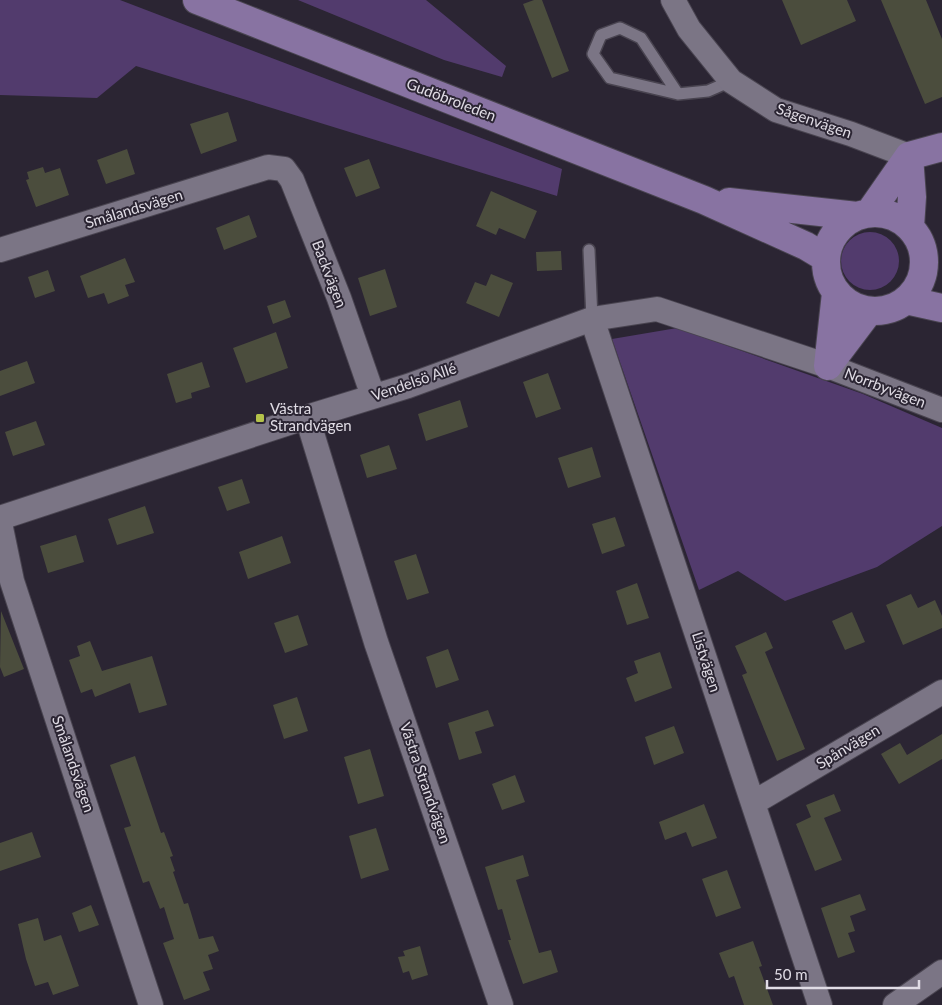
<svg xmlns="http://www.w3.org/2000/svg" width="942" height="1005" font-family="Lato,sans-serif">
	<rect width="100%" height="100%" fill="#2b2533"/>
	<path fill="#523b6d" d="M0 0H120L562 169 557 196 136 66 97 98 0 95Z
		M298 0H426L506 66 502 77 444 60Z
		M841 261a29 29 0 1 1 58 0a29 29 0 1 1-58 0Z
		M677 328 863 394 942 428V526L877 567 785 601 738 571 699 590 612 339Z"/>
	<path fill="#4b4d3d" d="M534 0H542L569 71 552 78 523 4Z
		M782 0H847L856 21 801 45Z
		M881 0H926L942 39V97L925 104Z
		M228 112 237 141 201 154 190 124Z
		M127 149 135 174 106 184 97 160Z
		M369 159 380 188 356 197 344 168Z
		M43 167 45 173 60 168 69 195 36 207 26 180 29 179 27 172Z
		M491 191 537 211 525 239 499 228 496 235 476 226Z
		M249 215 257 237 224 250 216 228Z
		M561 251 562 270 537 271 536 252Z
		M125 258 135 282 125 285 129 296 108 304 104 293 88 298 80 276Z
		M385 269 397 307 370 316 358 278Z
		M48 270 55 291 35 298 28 277Z
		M491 274 513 283 499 317 466 303 475 282 486 286Z
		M285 300 291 317 273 324 267 306Z
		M276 332 288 368 246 383 233 348Z
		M27 361 35 383 0 396V371Z
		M202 362 210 387 191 393 192 398 176 403 167 374Z
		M548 373 561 409 536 418 523 382Z
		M460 400 468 427 426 441 418 414Z
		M36 421 45 445 13 456 5 432Z
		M389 445 397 469 367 478 360 455Z
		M592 447 601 477 568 488 558 458Z
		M242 479 250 503 227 511 218 487Z
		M145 506 154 533 117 545 108 519Z
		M615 517 625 546 602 554 592 524Z
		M76 535 84 562 48 573 40 546Z
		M282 536 291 563 248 579 239 552Z
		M416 554 429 593 407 600 394 561Z
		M637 583 649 618 627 625 616 591Z
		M911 594 918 608 935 600 942 616V628L903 645 886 605Z
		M1 611 24 669 4 677 0 667Z
		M852 612 865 642 845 650 832 621Z
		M298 615 308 645 285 653 274 623Z
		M766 632 773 648 765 652 805 749 777 761 742 675 747 673 735 646Z
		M90 641 102 671 152 656 167 705 139 713 130 683 95 697 92 689 81 693 69 660 80 656 77 646Z
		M448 649 459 680 436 688 426 657Z
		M660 652 672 688 635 702 626 678 638 673 634 661Z
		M297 697 308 731 284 739 273 705Z
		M488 710 494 726 475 732 482 753 459 760 448 723Z
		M674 726 684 753 654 765 645 737Z
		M942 734V759L899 784 881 754 900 743 907 755Z
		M370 749 384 796 358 804 344 757Z
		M135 756 161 833 164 832 173 856 170 857 175 871 173 872 184 904 188 903 199 939 213 936 219 951 208 955 213 969 203 972 210 990 184 1000 163 943 174 939 164 907 160 909 149 881 143 883 124 828 131 826 110 765Z
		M515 775 525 802 502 810 492 784Z
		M834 794 841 811 824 818 842 860 815 871 796 824 811 817 806 805Z
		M704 804 717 838 692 847 686 832 665 840 659 822Z
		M376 828 389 870 361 879 349 836Z
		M32 832 41 857 0 871V843Z
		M523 855 529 876 516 880 539 953 551 950 558 972 523 984 508 940H511L502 909 498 910 485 867Z
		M727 870 741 908 716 917 702 879Z
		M860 894 866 910 850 916 855 931 848 933 855 952 838 958 821 908Z
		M91 905 99 925 79 932 72 913Z
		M38 918 44 941 61 935 79 986 53 995 48 982 35 986 26 959 18 924Z
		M753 941 762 966 759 967 773 1005H744L734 976 729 978 719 953Z
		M420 946 428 975 412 980 409 971 403 973 398 957 405 956 403 951Z"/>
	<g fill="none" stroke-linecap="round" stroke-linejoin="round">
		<g stroke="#494450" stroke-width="14">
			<path id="lane" d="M678 94 641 38 620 28 601 35 593 54 610 78 678 94 708 91 731 81
				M589 250 592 319"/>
		</g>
		<g stroke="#494450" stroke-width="26">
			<path id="street" d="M673 0 689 29 731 81 776 110 851 134 909 156
				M0 250 268 167 284 169 292 180 339 298 373 396
				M592 319 820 1005
				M307 417 376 642 501 1005
				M0 518 307 417 408 386 592 319 657 309 828 366 942 410
				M0 523 12 581 151 1005
				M753 803 942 692
				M895 1005 942 972"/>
		</g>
		<g stroke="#494450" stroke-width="30">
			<path id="secondary" d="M197 0 704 200 806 246 826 258
				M909 156 912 197 910 227
				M909 156 942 147
				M729 202 857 216
				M870 212 909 156
				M826 262a49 49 0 1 1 98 0a49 49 0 1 1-98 0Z
				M906 300 942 308
				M829 364 869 311
				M828 366 836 293"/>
		</g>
		<use href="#lane" stroke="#7b7585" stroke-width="11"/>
		<use href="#street" stroke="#7b7585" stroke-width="24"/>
		<use href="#secondary" stroke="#8873a2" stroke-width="28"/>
	</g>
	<rect fill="#b4c24a" stroke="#2b2533" stroke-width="2" x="255" y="413" width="10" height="10" rx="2.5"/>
	<g text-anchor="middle" stroke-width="4" stroke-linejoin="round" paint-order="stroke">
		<g font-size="15" fill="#e0dce5" stroke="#2b2533">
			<text transform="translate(451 100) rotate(21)" y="5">Gudöbroleden</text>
			<text transform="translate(814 121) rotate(19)" y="5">Sågenvägen</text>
			<text transform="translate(134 209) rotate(-17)" y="5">Smålandsvägen</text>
			<text transform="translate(329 274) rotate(69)" y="5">Backvägen</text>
			<text transform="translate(414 382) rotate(-19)" y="5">Vendelsö Allé</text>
			<text transform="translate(885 388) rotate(21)" y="5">Norrbyvägen</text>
			<text transform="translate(706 662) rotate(72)" y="5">Listvägen</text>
			<text transform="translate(848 747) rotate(-31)" y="5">Spånvägen</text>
			<text transform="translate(73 764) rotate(71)" y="5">Smålandsvägen</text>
			<text transform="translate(425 783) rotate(71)" y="5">Västra Strandvägen</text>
		</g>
		<g font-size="15" fill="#e0dce5" stroke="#2b2533" text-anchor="start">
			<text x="270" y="414">Västra<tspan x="270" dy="17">Strandvägen</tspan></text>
		</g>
	</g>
	<path d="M767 980v8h152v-8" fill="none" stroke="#e0dce5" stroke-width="2.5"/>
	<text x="774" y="980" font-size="15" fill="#e0dce5" stroke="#2b2533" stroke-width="4" paint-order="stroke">50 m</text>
</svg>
